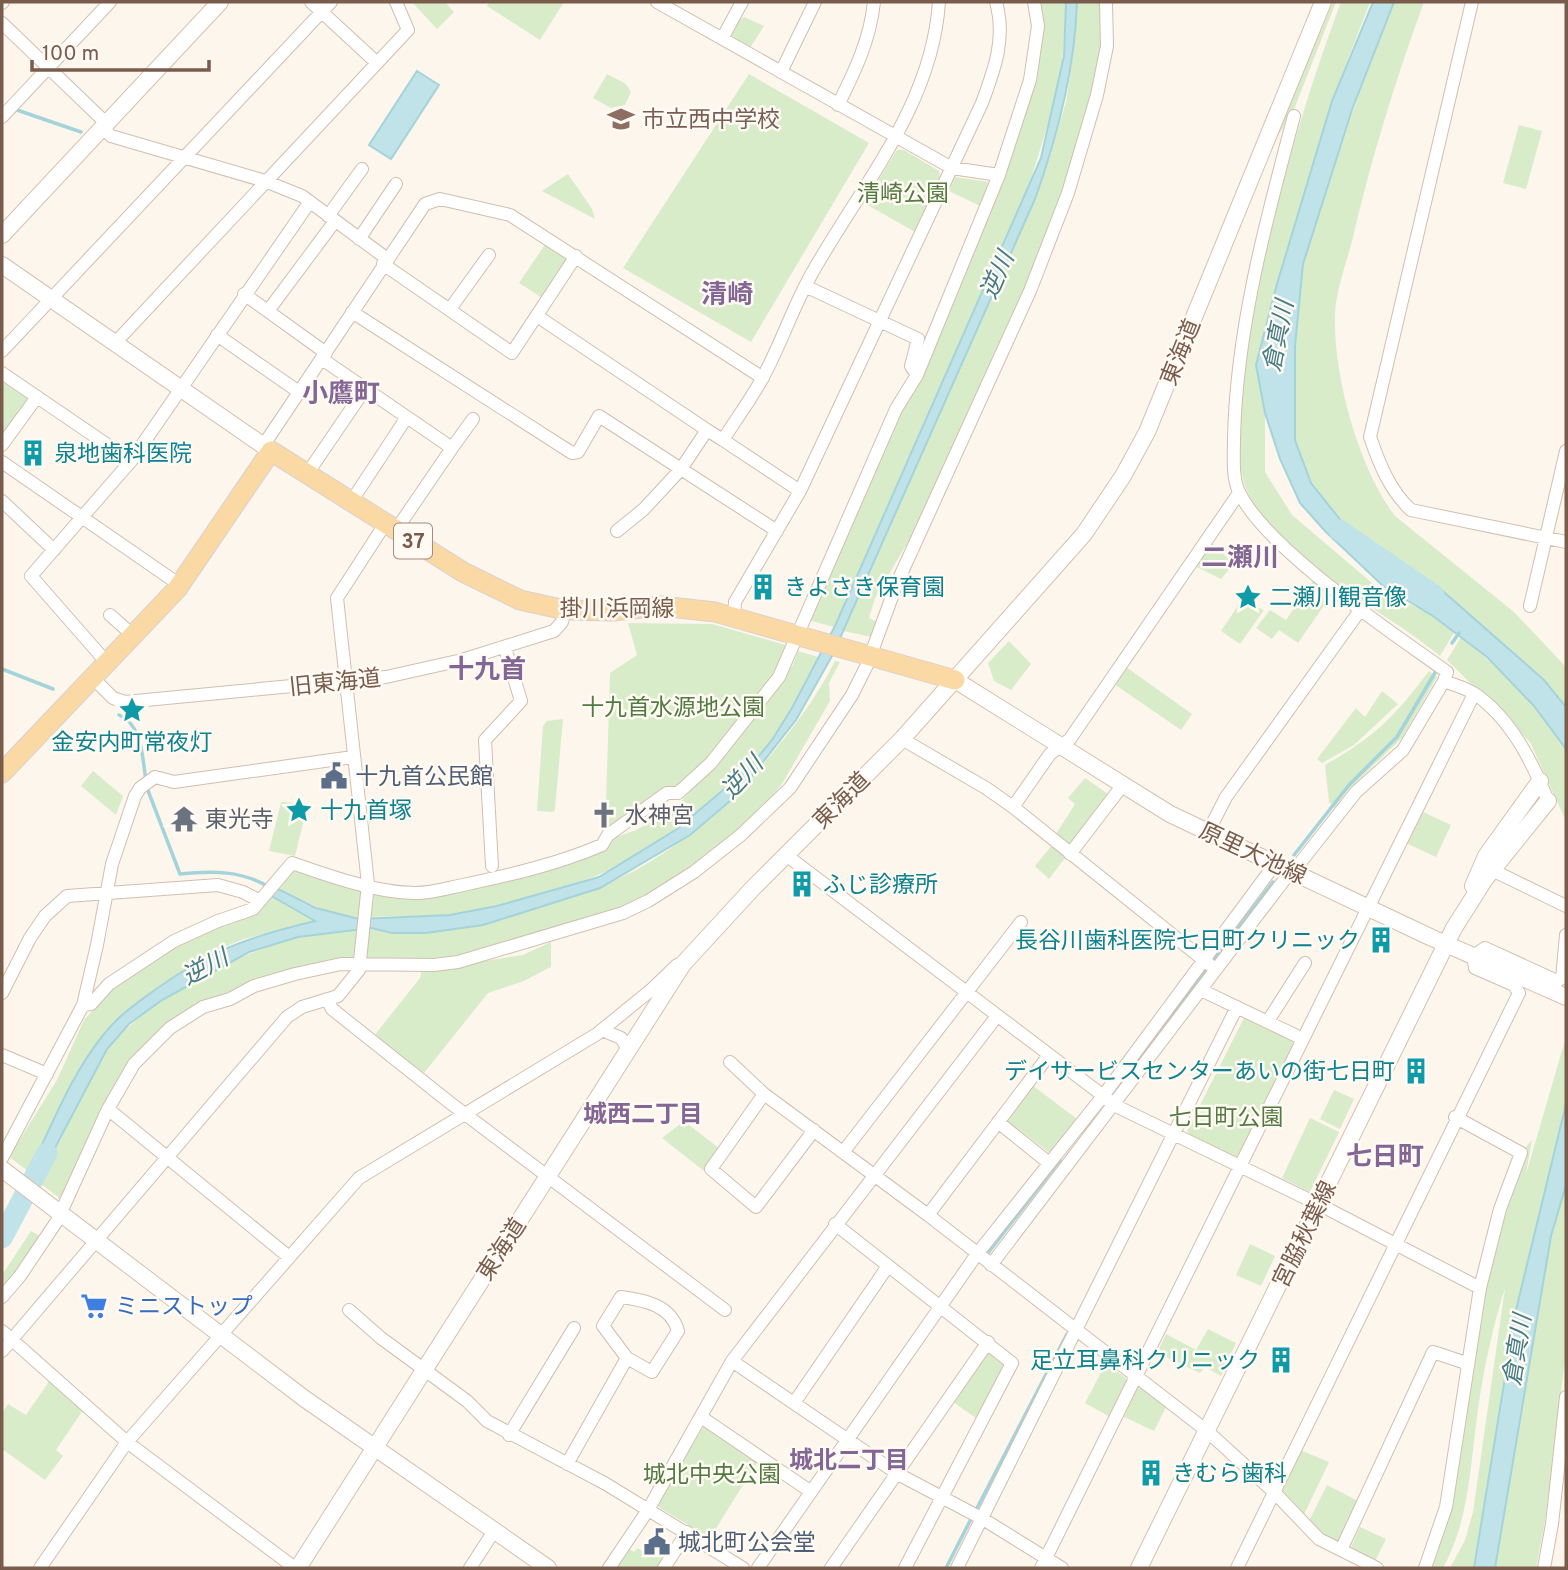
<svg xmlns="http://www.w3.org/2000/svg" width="1568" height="1570" font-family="Overpass,'Noto Sans JP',sans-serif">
	<rect width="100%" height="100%" fill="#fdf6ec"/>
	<path fill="#d8ecc9" d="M412 2H445L454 12 437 29Z
		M489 2H564L540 40 487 6Z
		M1037 2H1066L1061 82 1030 182 834 627 808 620 888 438 936 342 1007 170 1033 80Z
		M1075 2H1106L1107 46 1068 193 919 523 875 598 869 618 877 622 872 637 843 631 948 396 1049 160 1066 102 1073 56Z
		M1333 2H1336L1293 112 1274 142Z
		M1341 2H1370L1332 101 1256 368 1265 413V472L1292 515 1378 588 1435 617 1455 631 1440 656C1377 604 1293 571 1250 497 1203 412 1306 94 1341 2Z
		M1394 2H1424C1395 81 1371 159 1352 241 1346 264 1336 291 1335 314 1333 375 1358 467 1395 516L1514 612 1566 667V706L1544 680 1437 586 1399 577 1377 564 1309 480 1296 440 1295 352 1303 264 1360 90Z
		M744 17 764 26 750 48 731 35 739 20Z
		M607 74 626 84 631 92 625 105 611 108 593 98Z
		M749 74 869 143 751 342 623 268Z
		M1519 125 1542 131 1526 189 1503 183Z
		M897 150H904L939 171 940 178 915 232 864 203Z
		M568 174 592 209 595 219 542 191Z
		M955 177 988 182 980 206 949 191Z
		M546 243 570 257 541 297 519 283Z
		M2 379 29 397V401L2 440Z
		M1211 542 1234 564 1221 579 1195 566Z
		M1313 581 1332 594 1298 643 1279 630 1272 639 1256 628 1270 610 1286 620Z
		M1242 600 1264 610 1240 644 1221 631Z
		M628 623 712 624 789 646 777 672 710 762 605 836 610 673 637 655Z
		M1461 637C1485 655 1559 724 1566 751 1568 769 1566 802 1566 821L1530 742 1447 660Z
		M1009 641 1031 664 1011 690 994 681 988 663Z
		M798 651 818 657 809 680 792 708 772 740 748 769 682 825 612 869 591 878 497 906 450 915 370 917 375 890 490 882 636 830 676 807 750 725 793 665Z
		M835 661 840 662 829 683 830 701 782 784 759 811 698 864 637 901 570 927 498 948 435 960 356 958 252 979 143 1048 62 1200 41 1184C54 1151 70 1119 87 1087 93 1075 98 1061 107 1050 158 984 311 911 392 933 470 917 558 909 630 873 706 835 798 736 835 661Z
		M1126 667 1192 714 1181 730 1114 684Z
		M1429 671 1437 677 1402 738 1348 790 1334 808 1329 802 1325 765C1376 736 1394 717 1429 671Z
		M1382 691 1398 704 1354 745 1322 763 1317 759 1356 708 1365 717Z
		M563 719 555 809 554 812 537 811 543 726 547 721Z
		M93 771 123 796 116 815 81 786Z
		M1085 778 1108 794 1073 844H1068L1056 834 1075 804 1068 798Z
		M281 802 308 803 295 856 269 851Z
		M1421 811 1451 825 1436 857 1406 843Z
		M1053 844 1068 854 1049 879 1035 866Z
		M295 868 339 886 363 890 358 918 333 914 276 888Z
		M270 895 316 921 244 939 215 951 102 1036 28 1171 9 1157 57 1080 84 1020 111 990 144 963Z
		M551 942V967L524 981 488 993 424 1073 374 1036 420 978 422 970 523 955Z
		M1244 1018 1290 1039 1294 1043 1240 1155 1235 1157 1191 1137 1187 1131Z
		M1566 1037V1104L1526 1269 1502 1392 1475 1565 1474 1568H1450L1465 1540 1473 1512 1505 1288C1493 1326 1483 1371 1478 1410 1470 1464 1470 1519 1443 1568H1431L1468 1352 1520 1153 1532 1140 1526 1174Z
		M1032 1085 1077 1119 1051 1154 1006 1120Z
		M1334 1090 1354 1099 1340 1129 1320 1119Z
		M1310 1118 1339 1132 1310 1192 1282 1178Z
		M684 1121 720 1149 704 1171 662 1138Z
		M1566 1184V1351L1546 1516 1536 1568H1494L1551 1236Z
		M31 1231 40 1236 2 1291V1275Z
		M1250 1244 1275 1256 1261 1286 1236 1275Z
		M1208 1329 1236 1343 1221 1376 1205 1367 1200 1373 1157 1353 1166 1334 1196 1350Z
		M993 1351 1006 1368 976 1418 953 1402 987 1353Z
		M1106 1363 1128 1380 1110 1417 1085 1403Z
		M50 1380 83 1410 56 1450 63 1456 45 1480 2 1449V1414L8 1404 26 1415Z
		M1138 1386 1166 1407 1154 1431 1124 1417Z
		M704 1426 758 1461 710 1538 660 1508 657 1503Z
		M1295 1448 1329 1462 1301 1521 1274 1492Z
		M1327 1485 1358 1501 1338 1542 1320 1534 1309 1521Z
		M1360 1527 1386 1539 1375 1561 1351 1547Z
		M628 1548 634 1552 638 1548 649 1557 655 1551 665 1558 658 1568H615Z"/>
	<path fill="#bfe3e8" stroke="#a5d3da" stroke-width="2" d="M1066 2H1077C1075 70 1058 135 1035 199L832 656 796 720 737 795 690 835 600 888 483 925 426 933H392L371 928 298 937 249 952 162 1000 129 1024 107 1049 57 1144 41 1184 28 1174C51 1128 71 1074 104 1034 117 1017 134 1005 152 992 208 951 248 937 315 921L270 895 276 888 316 908 359 919 450 915 497 906 599 877 677 829 748 769 772 740 792 708 835 626 1041 158 1064 56Z
		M1373 2H1394L1353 107 1303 264 1295 346V440L1311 483 1374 562 1399 577 1437 586 1544 680 1566 707V749L1534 706 1487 657 1433 616 1383 586 1325 531 1300 503 1280 459 1265 413 1256 365 1277 284 1332 101Z
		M417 71 439 85 391 159 369 145Z
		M1566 1104V1185L1551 1236 1495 1568H1474L1516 1310Z
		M16 1195 29 1205 2 1247V1224Z"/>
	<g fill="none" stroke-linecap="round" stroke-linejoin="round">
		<path stroke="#a5d3da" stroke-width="3.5" d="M17 110 81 132
			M1452 643 1459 633
			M2 669 53 689
			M119 715C143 725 142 758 146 780
			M147 788 180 874C211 871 243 870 270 888
			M1294 855 1349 785 1397 737 1436 671
			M1141 1054 1273 882
			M988 1253 1060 1160
			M976 1510 1067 1334
			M946 1568 972 1517"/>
		<path stroke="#bfe3e8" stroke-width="21" d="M1339 530 1434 595
			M2 1238 47 1153"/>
		<g stroke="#d1beb0" stroke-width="14">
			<path id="street" d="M311 2 376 62
				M657 2 952 168 999 175
				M1472 2 1370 437C1379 463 1390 491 1411 510L1566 542
				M2 3 3 2
				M2 23 106 123
				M723 37 742 2
				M781 72 815 2
				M838 105C855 71 870 40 874 2
				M1294 116C1266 220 1236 331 1234 439 1234 456 1232 477 1239 492 1267 550 1393 633 1447 672L1444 681C1454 685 1466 688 1475 694 1511 719 1532 761 1548 801
				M2 117 110 2
				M102 128 111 136 265 181 302 196 386 258
				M328 216 362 169
				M359 239 396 184
				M383 264 512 353 576 256
				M805 286 918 339 911 366 917 375
				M244 294 326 353
				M450 309 489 255
				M268 311 335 221
				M352 312 572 453 578 452 599 416 681 469 707 430 723 440C736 419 752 398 763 377 781 344 793 307 811 275 860 187 932 107 939 2
				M537 316 707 430
				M217 335 299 392
				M115 343 408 30 396 2
				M2 351 331 2
				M322 359 452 448 396 530
				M2 373 131 461
				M723 440 800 491
				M2 445 37 397
				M263 446 425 204 440 199 510 215 763 378
				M452 448 473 419
				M2 462 180 585
				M307 474 365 389
				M2 501 54 550
				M351 502 407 417
				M617 531 644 509 681 469 777 531
				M1530 606 1566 451
				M110 615 135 637
				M734 616 735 602 800 491 982 103C995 68 1006 38 996 2
				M108 664 31 576 131 461 309 203
				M94 679 113 698 125 702 386 677 462 660 554 631 562 622 565 610
				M902 739 986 788 1013 807 1210 965
				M1013 807 1050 754 1070 739 1239 493
				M1208 832 1226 797 1361 609
				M1070 854 1122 786
				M786 855 1118 1107 1326 1208 1480 1288
				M492 866 485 740 521 701 505 648
				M1494 871 1566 906
				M1201 990 1301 1038
				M2 993 30 938 45 916 67 896 218 885 243 892 260 901
				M327 999 332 1009 449 1102 725 1310
				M83 1005 91 1004 109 984 174 941 218 921 253 909 292 863C329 876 377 893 416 893 432 893 448 888 463 885 510 875 558 864 602 845L608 835 667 793H678L711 763 779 677 896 409 917 375 999 175 1030 80 1038 26 1034 2
				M1268 1021 1305 963
				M602 1030 621 1038 628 1049
				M2 1055 47 1074
				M730 1062 764 1094 928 1215 1207 1431 1274 1492 1319 1539 1377 1568
				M764 1094 711 1169 756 1207 814 1130
				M108 1109 289 1257
				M998 1122 1049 1163
				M844 1151 1021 922
				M2 1158 83 1005 97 945 112 864 135 796 140 788 155 777 174 782 353 757
				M928 1215 1049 1055
				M835 1224 1012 1363 905 1568
				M991 1265 1291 871 1300 863 1356 792 1403 750 1444 681
				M2 1297 20 1276 57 1221 108 1109 134 1064 170 1028 203 1007 230 999 254 986 295 974 341 964 434 965 458 962 623 913 648 901 694 872 741 835 790 788 852 695 867 665 897 583 1030 291 1068 193 1097 95 1107 46 1106 2
				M349 1310 381 1338 467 1401 487 1421 606 1484 743 1568
				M2 1331 127 1442 295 1568
				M2 1351 287 1017 302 1007 338 996 359 970 368 884 337 598 385 524
				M732 1361 898 1474 983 1519 1062 1568
				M794 1403 888 1266
				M701 1417 810 1491
				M509 1435 574 1328
				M567 1464 627 1358 652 1372 678 1331C671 1305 644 1300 621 1297L603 1326 627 1358
				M1341 1550 1433 1352 1466 1363
				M40 1568 127 1442 359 1178 597 1034 651 990 677 965
				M470 1568 494 1531
				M609 1568 648 1510 732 1361 997 1016
				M664 1568 687 1532
				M758 1568 977 1254 1103 1096 1275 864
				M831 1568 988 1342
				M957 1568 1237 1007
				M1041 1568 1474 694
				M1237 1568 1519 993 1514 985 1475 968 1473 956 1485 948 1557 981 1562 978 1566 935
				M1425 1568 1446 1507 1480 1288 1500 1209 1521 1153 1455 1117
				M1544 1568 1552 1524 1566 1397"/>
		</g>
		<g stroke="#d6c0b0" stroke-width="18">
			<path id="secondary" d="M2 235 220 2
				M2 265 271 451
				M955 680 1170 814 1430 937 1566 997
				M1473 886 1486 856 1540 781
				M2 1169 305 1399 548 1568
				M298 1568 683 964 753 888 902 739 1084 534 1123 476 1147 432 1323 2
				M1139 1568 1454 928 1485 879 1548 801"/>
		</g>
		<g stroke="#dad1cd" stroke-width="21">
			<path id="primary" d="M2 773 177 589 271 451 463 572 520 600 565 610 613 611 661 606 715 612 955 680"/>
		</g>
		<use href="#street" stroke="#fff" stroke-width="12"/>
		<use href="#secondary" stroke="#fff" stroke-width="16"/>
		<use href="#primary" stroke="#fbd9a5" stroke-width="19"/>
	</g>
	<defs>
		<g id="school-bare" transform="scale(2.1)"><path d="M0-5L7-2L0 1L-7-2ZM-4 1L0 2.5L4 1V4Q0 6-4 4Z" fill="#8d6e63" stroke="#fffaf3" stroke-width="2.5" paint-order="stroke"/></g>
		<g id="building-bare" transform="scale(2.1)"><path d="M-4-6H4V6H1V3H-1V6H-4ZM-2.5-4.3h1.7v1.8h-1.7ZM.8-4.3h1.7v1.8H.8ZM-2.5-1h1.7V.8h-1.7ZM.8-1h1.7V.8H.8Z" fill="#0f9aa8" stroke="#fffaf3" stroke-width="2.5" paint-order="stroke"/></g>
		<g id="sight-bare" transform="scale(2.1)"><path d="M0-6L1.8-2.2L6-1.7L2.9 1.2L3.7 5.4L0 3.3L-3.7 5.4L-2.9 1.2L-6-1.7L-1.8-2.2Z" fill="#0f9aa8" stroke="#fffaf3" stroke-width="2.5" paint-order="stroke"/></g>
		<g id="civic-bare" transform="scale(2.1)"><path d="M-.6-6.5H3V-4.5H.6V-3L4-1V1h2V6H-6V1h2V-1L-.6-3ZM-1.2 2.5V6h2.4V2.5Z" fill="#5c6f8a" stroke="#fffaf3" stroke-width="2.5" paint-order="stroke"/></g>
		<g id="church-bare" transform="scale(2.1)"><path d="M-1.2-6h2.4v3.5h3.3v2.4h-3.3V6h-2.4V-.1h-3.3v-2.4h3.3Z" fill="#6b7280" stroke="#fffaf3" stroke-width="2.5" paint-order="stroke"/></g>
		<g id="temple-bare" transform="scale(2.1)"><path d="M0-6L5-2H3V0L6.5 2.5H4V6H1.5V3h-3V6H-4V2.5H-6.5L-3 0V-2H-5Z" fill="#6b7280" stroke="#fffaf3" stroke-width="2.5" paint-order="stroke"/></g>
		<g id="supermarket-bare" transform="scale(2.1)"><path d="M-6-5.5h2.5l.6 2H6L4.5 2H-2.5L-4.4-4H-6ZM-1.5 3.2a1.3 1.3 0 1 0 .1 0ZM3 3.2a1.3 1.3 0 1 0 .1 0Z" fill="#3f7fe0" stroke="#fffaf3" stroke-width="2.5" paint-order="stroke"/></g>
	</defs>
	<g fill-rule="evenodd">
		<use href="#school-bare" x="621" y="119"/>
		<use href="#building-bare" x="33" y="453"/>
		<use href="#building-bare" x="763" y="587"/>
		<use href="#sight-bare" x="1248" y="597"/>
		<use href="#sight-bare" x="132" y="710"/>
		<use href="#civic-bare" x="334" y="776"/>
		<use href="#sight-bare" x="299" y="810"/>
		<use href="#church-bare" x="604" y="815"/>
		<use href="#temple-bare" x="184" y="819"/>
		<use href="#building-bare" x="802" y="884"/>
		<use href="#building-bare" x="1381" y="940"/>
		<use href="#building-bare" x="1416" y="1071"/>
		<use href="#supermarket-bare" x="94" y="1306"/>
		<use href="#building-bare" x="1281" y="1360"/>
		<use href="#building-bare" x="1151" y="1473"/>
		<use href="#civic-bare" x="657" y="1542"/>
	</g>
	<g text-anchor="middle" stroke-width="5" stroke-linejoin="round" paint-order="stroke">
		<rect fill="#fffaf3" stroke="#a28b7f" stroke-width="2" x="394" y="523.5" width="38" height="35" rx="5"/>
		<g font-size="21" font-weight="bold" fill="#7a5c4d">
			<text x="413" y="548">37</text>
		</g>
		<g font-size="23" fill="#785e54" stroke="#fffaf3" text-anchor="start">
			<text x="642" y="127">市立西中学校</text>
		</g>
		<g font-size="23" fill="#537a41" stroke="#fffaf3">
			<text x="903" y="201">清崎公園</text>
			<text x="673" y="715">十九首水源地公園</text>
			<text x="1226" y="1125">七日町公園</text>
			<text x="712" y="1482">城北中央公園</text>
		</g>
		<g font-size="23" fill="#7a5c4d" stroke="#fffaf3">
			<text transform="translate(1180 352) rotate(-68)" y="8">東海道</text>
			<text x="617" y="616">掛川浜岡線</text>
			<text transform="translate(335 682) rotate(-6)" y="8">旧東海道</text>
			<text transform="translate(841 800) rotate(-45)" y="8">東海道</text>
			<text transform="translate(1253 853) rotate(25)" y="8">原里大池線</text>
			<text transform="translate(1304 1234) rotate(-64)" y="8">宮脇秋葉線</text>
			<text transform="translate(501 1249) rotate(-57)" y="8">東海道</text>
		</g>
		<g font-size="23" fill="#0d838f" stroke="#fffaf3" text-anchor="start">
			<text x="54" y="461">泉地歯科医院</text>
			<text x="784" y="595">きよさき保育園</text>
			<text x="1269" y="605">二瀬川観音像</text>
			<text x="132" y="750" text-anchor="middle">金安内町常夜灯</text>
			<text x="320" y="818">十九首塚</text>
			<text x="823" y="892">ふじ診療所</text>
			<text x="1360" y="948" text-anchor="end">長谷川歯科医院七日町クリニック</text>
			<text x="1395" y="1079" text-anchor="end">デイサービスセンターあいの街七日町</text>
			<text x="1260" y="1368" text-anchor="end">足立耳鼻科クリニック</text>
			<text x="1172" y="1481">きむら歯科</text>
		</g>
		<g font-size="23" fill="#4e5e75" stroke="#fffaf3" text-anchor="start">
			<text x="355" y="784">十九首公民館</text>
			<text x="678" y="1550">城北町公会堂</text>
		</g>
		<g font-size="23" fill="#5b616d" stroke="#fffaf3" text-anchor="start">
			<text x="625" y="823">水神宮</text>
			<text x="205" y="827">東光寺</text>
		</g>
		<g font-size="23" fill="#366cbe" stroke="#fffaf3" text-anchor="start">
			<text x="115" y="1314">ミニストップ</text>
		</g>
		<g font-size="24" font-style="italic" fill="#437c86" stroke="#fffaf3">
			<text transform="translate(997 275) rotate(-66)" y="8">逆川</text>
			<text transform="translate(1278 336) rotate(-79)" y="8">倉真川</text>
			<text transform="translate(742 777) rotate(-47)" y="8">逆川</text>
			<text transform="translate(205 967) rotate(-28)" y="8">逆川</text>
			<text transform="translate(1517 1350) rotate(-81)" y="8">倉真川</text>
		</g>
		<g font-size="24" font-weight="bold" fill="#846695" stroke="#fffaf3">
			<text x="643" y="1122">城西二丁目</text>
			<text x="849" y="1468">城北二丁目</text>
		</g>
		<g font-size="26" font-weight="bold" fill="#846695" stroke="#fffaf3">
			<text x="727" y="303">清崎</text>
			<text x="341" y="402">小鷹町</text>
			<text x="1240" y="566">二瀬川</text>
			<text x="487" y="678">十九首</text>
			<text x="1385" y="1165">七日町</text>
		</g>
	</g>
	<rect width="1568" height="1570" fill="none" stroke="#7a5c4d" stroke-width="7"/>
	<path d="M32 60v10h177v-10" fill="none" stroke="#7a5c4d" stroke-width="3.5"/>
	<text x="42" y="60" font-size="21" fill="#7a5c4d" stroke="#fffaf3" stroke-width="5" paint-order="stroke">100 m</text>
</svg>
